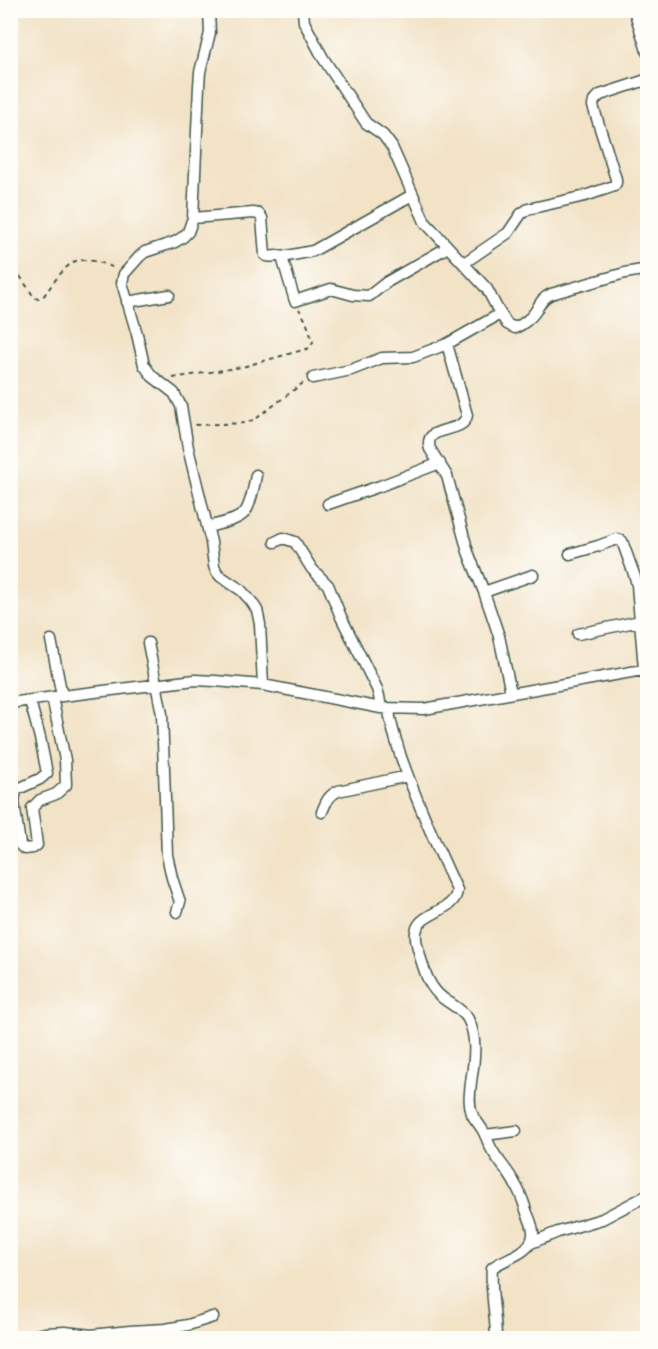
<svg xmlns="http://www.w3.org/2000/svg" width="658" height="1349" font-family="'Libre Caslon Text',serif">
	<rect width="100%" height="100%" fill="#fdfcf7"/>
	<filter id="ink" filterUnits="userSpaceOnUse"><feTurbulence type="fractalNoise" baseFrequency=".0167" numOctaves="2"/><feDisplacementMap in="SourceGraphic" scale="12" xChannelSelector="R" yChannelSelector="G"/><feConvolveMatrix kernelMatrix="1 2 1 2 8 2 1 2 1" color-interpolation-filters="sRGB"/></filter>
	<filter id="wash" filterUnits="userSpaceOnUse"><feTurbulence type="fractalNoise" baseFrequency=".008" numOctaves="4" result="noise"/><feDisplacementMap in="SourceGraphic" scale="24" xChannelSelector="R" yChannelSelector="G"/><feGaussianBlur stdDeviation="1.35" result="paint"/><feColorMatrix in="noise" values="0 0 0 0 0 0 0 0 0 0 0 0 0 0 0 0 0 1.4 0 .05"/><feComposite in="paint" operator="in"/></filter>
	<g filter="url(#wash)">
		<rect width="100%" height="100%" fill="#f2e2c6"/>
	</g>
	<g filter="url(#ink)">
		<g fill="none" stroke-linecap="round" stroke-linejoin="round">
			<g stroke="#3f564a" stroke-width="13">
				<path id="minor" d="M209 10 210 33 200 72 199 86 193 218 188 232 183 237 175 242 145 252 140 256 124 274 122 283 137 334 144 365 152 376 174 393 181 406 188 448 211 542 214 566 216 571 220 576 241 590 251 601 257 610 260 624 263 685
					M303 10 304 22 323 58 366 123 383 135 392 147 425 222 487 289 498 310 507 324 515 328C522 325 531 318 535 312 540 304 542 298 551 294L625 273 648 269
					M634 10 648 54
					M193 218 253 213 259 214 262 218 265 255C270 259 276 254 282 257L313 251 412 195
					M282 257 295 301 331 289 353 295 369 296 387 282 448 247
					M464 263 508 233 521 214 528 209 585 196 614 186 616 183V179L593 106 594 101 600 95 643 81 648 78
					M127 302 169 295
					M447 344 467 415C464 436 422 423 430 449L447 476 468 552 484 592 499 636 511 693
					M313 378 351 370 382 358 413 357 447 344 500 314
					M328 504 380 486 440 463
					M208 527C220 523 241 521 247 509 252 499 254 486 256 475
					M275 542 283 538 295 542 312 569 328 585 341 617 377 689 379 696 381 708
					M570 554 598 546 617 539 622 541 635 577 637 585 644 669 648 678
					M484 592 533 575
					M578 634 640 621
					M51 640 62 696
					M148 643 162 714 167 855 172 878 180 902 177 912
					M30 701 40 738 47 773 40 779 16 790 14 802 20 845 24 849 33 848 37 845 32 808 40 800 56 794 66 785 65 760 52 697
					M10 703 62 696 195 680 215 681 263 685 381 708 424 709 648 669
					M389 709C390 725 396 739 400 754 416 801 436 845 457 890 456 914 412 911 416 938 416 944 419 950 420 956 425 973 429 988 444 999 452 1005 463 1010 468 1019 478 1038 474 1062 471 1082 470 1093 468 1103 472 1114 475 1120 479 1124 482 1129 486 1135 488 1143 492 1150 499 1162 509 1172 515 1184 521 1193 524 1204 527 1213 530 1220 534 1228 533 1235 531 1254 504 1258 492 1268 490 1290 496 1316 496 1338
					M322 812C326 802 328 796 338 791L408 776
					M485 1135 516 1131
					M531 1243 558 1232 602 1219 648 1195
					M22 1338 45 1333 65 1332 91 1335 130 1331 166 1329 188 1325 213 1317"/>
			</g>
			<path stroke="#3f564a" stroke-width="2" stroke-dasharray="4.5 4.5" stroke-linecap="butt" d="M10 261 34 297 38 299 43 297C50 288 65 264 76 261 87 258 104 263 114 268
				M173 378 242 367 310 348 313 342 306 321 299 309
				M195 425 246 423 257 418 303 383"/>
			<use href="#minor" stroke="#fff" stroke-width="10"/>
		</g>
	</g>
	<rect width="658" height="1349" fill="none" stroke="#fdfcf7" stroke-width="36"/>
</svg>
